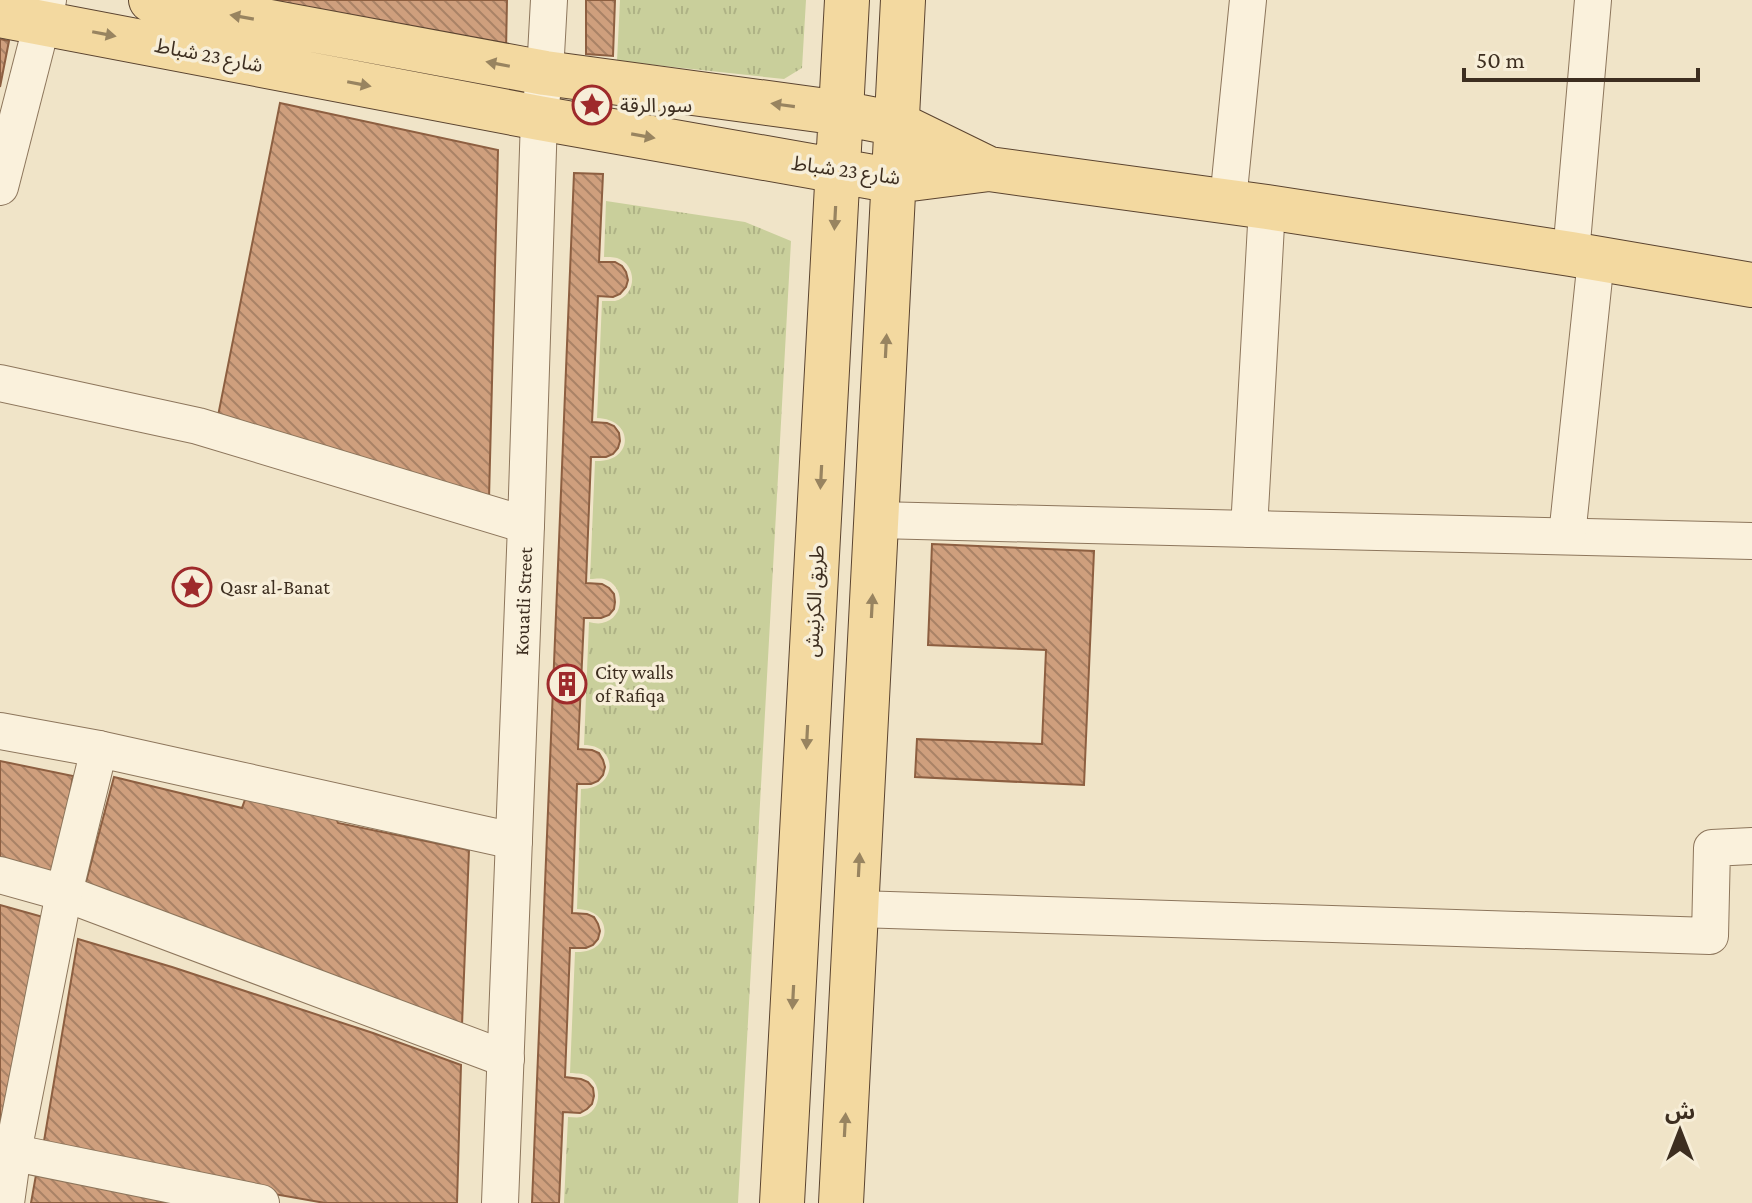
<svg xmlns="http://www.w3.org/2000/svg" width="1752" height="1203" font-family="'Crimson Pro','Noto Sans Arabic',serif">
	<defs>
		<pattern id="park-tufts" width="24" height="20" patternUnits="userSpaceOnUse" patternTransform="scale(2)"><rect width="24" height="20" fill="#c9cf9b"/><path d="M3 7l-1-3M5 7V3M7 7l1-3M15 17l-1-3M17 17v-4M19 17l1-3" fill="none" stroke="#aeb285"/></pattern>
		<pattern id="building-back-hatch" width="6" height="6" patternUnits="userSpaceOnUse" patternTransform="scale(2)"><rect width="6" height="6" fill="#cf9f7d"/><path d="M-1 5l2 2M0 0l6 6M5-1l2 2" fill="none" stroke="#a98266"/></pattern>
	</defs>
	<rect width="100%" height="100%" fill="#f0e4c8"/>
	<path fill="url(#park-tufts)" d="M620 0H806L802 68 784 79 617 61Z
		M606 201 745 222 791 241 738 1203H564L568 1117C572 1117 577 1118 581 1117 603 1113 604 1080 583 1074 582 1074 571 1073 570 1073L575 952C613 954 615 910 577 909L581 789C618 789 619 745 584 745L589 622C593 623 598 624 602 623 625 619 626 585 604 579 599 578 595 579 590 579L595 461C634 463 635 419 597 418L602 301C604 301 614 301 615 301 637 296 638 265 617 258 614 257 606 257 604 257Z"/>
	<path fill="url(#building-back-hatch)" stroke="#8d5f41" stroke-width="2" d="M269 0H507L506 52Z
		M586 0H615L613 56 586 54Z
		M0 39 9 41 0 87Z
		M280 103 498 150 489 499 216 426Z
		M574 173 603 174 599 262H615L622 266 626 272 628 280 626 287 620 294 613 297 598 296 592 422 607 423 614 426 619 433 620 441 618 448 613 454 606 457H591L586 583 602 584 609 588 614 594 615 602 614 609 609 615 601 618H584L578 749 592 750 599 753 603 760 605 767 603 775 598 781 591 784H577L572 913 587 914 594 917 598 924 600 931 598 939 593 945 586 948H570L565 1077 581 1079 588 1082 593 1088 594 1096 592 1104 587 1109 580 1113 563 1112 559 1203H532Z
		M932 544 1094 551 1084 785 915 777 917 739 1042 744 1046 650 928 645Z
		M0 761 73 776 56 878 0 862Z
		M114 777 242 808 247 794 333 811 338 823 469 850 462 1025 83 893Z
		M0 905 50 919 0 1138Z
		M78 939 172 967 373 1033 461 1065 457 1203H325L42 1153Z
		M36 1175 184 1203H31Z"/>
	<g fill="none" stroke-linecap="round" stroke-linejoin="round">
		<g stroke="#8d765c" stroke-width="38">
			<g id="minor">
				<path d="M0 187 48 0"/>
				<path d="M1228 201 1248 0"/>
				<path d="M1571 254 1593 0"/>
				<path d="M0 383 198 426 526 525"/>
				<path d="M877 520 1752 541"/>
				<path d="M1249 529 1267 207"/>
				<path d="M1567 536 1596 259"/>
				<path d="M0 731 99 749 514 841"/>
				<path d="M0 875 64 893 506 1059"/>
				<path d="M857 909 1710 936 1712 848 1752 846"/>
				<path d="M0 1150 261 1203"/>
				<path d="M6 1203 13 1152 64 893 99 749"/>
				<path id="s1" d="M500 1203 526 525 539 118 545 73 549 0"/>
			</g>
		</g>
		<g stroke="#5b4430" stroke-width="46">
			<path id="major" d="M151 0 545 73 841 113 897 124 989 169
				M0 15 539 118 895 181 989 169 1267 207 1571 254 1752 285
				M782 1203 847 0
				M841 1203 903 0"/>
		</g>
		<use href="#minor" stroke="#faf1dc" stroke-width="36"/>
		<use href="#major" stroke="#f3d9a0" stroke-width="44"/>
	</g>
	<defs><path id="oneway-solid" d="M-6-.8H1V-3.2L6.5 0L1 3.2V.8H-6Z" transform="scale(2)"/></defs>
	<g fill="#988460">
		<use href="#oneway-solid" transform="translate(242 17) rotate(-170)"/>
		<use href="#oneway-solid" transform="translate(104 34) rotate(11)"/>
		<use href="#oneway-solid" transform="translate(498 64) rotate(-169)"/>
		<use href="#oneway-solid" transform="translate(359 84) rotate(11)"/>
		<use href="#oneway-solid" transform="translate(783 105) rotate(-172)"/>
		<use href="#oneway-solid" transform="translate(643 136) rotate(10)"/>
		<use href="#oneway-solid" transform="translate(835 218) rotate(93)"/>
		<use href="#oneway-solid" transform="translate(886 346) rotate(-87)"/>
		<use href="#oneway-solid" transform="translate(821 477) rotate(93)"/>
		<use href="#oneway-solid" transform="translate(872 606) rotate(-87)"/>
		<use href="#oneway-solid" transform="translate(807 737) rotate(93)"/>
		<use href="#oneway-solid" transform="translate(859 865) rotate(-87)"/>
		<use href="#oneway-solid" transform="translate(793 997) rotate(93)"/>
		<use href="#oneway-solid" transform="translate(845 1125) rotate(-87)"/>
	</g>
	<defs>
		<g id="sight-ring" transform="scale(2)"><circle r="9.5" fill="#f7eed8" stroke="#9e2a2b" stroke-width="1.5"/><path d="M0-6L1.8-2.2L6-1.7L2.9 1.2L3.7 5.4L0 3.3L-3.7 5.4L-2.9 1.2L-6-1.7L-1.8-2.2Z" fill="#9e2a2b"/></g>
		<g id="building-ring" transform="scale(2)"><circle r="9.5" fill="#f7eed8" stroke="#9e2a2b" stroke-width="1.5"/><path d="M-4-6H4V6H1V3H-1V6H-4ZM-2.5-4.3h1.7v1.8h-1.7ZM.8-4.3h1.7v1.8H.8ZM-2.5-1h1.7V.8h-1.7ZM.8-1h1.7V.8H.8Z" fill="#9e2a2b"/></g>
	</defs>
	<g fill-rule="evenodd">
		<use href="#sight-ring" x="592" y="105"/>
		<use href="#sight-ring" x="192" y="587"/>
		<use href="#building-ring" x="567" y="684"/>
	</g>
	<g text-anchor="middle" stroke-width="7" stroke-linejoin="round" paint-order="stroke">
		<g font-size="20" fill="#3d2e20" stroke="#f7eed8">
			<text transform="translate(209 55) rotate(11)" y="7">شارع 23 شباط</text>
			<text transform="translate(846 170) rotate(8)" y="7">شارع 23 شباط</text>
			<text dy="7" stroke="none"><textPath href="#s1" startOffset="602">Kouatli Street</textPath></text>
			<text transform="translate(814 601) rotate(-87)" y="7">طريق الكرنيش</text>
		</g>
		<g font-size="20" fill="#3d2e20" stroke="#f7eed8" text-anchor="start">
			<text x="620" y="112">سور الرقة</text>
			<text x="220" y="594">Qasr al-Banat</text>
			<text x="595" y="679">City walls<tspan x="595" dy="23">of Rafiqa</tspan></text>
		</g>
	</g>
	<g transform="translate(1680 1131)" stroke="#f7eed8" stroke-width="6" paint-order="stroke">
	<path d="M0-6L14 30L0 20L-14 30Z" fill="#3d2e20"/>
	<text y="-12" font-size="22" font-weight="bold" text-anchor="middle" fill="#3d2e20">ش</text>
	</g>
	<path d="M1464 68v12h234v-12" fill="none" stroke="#3d2e20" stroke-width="4"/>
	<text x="1476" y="68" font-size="24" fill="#3d2e20" stroke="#f7eed8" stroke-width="6" paint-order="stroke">50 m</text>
</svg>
